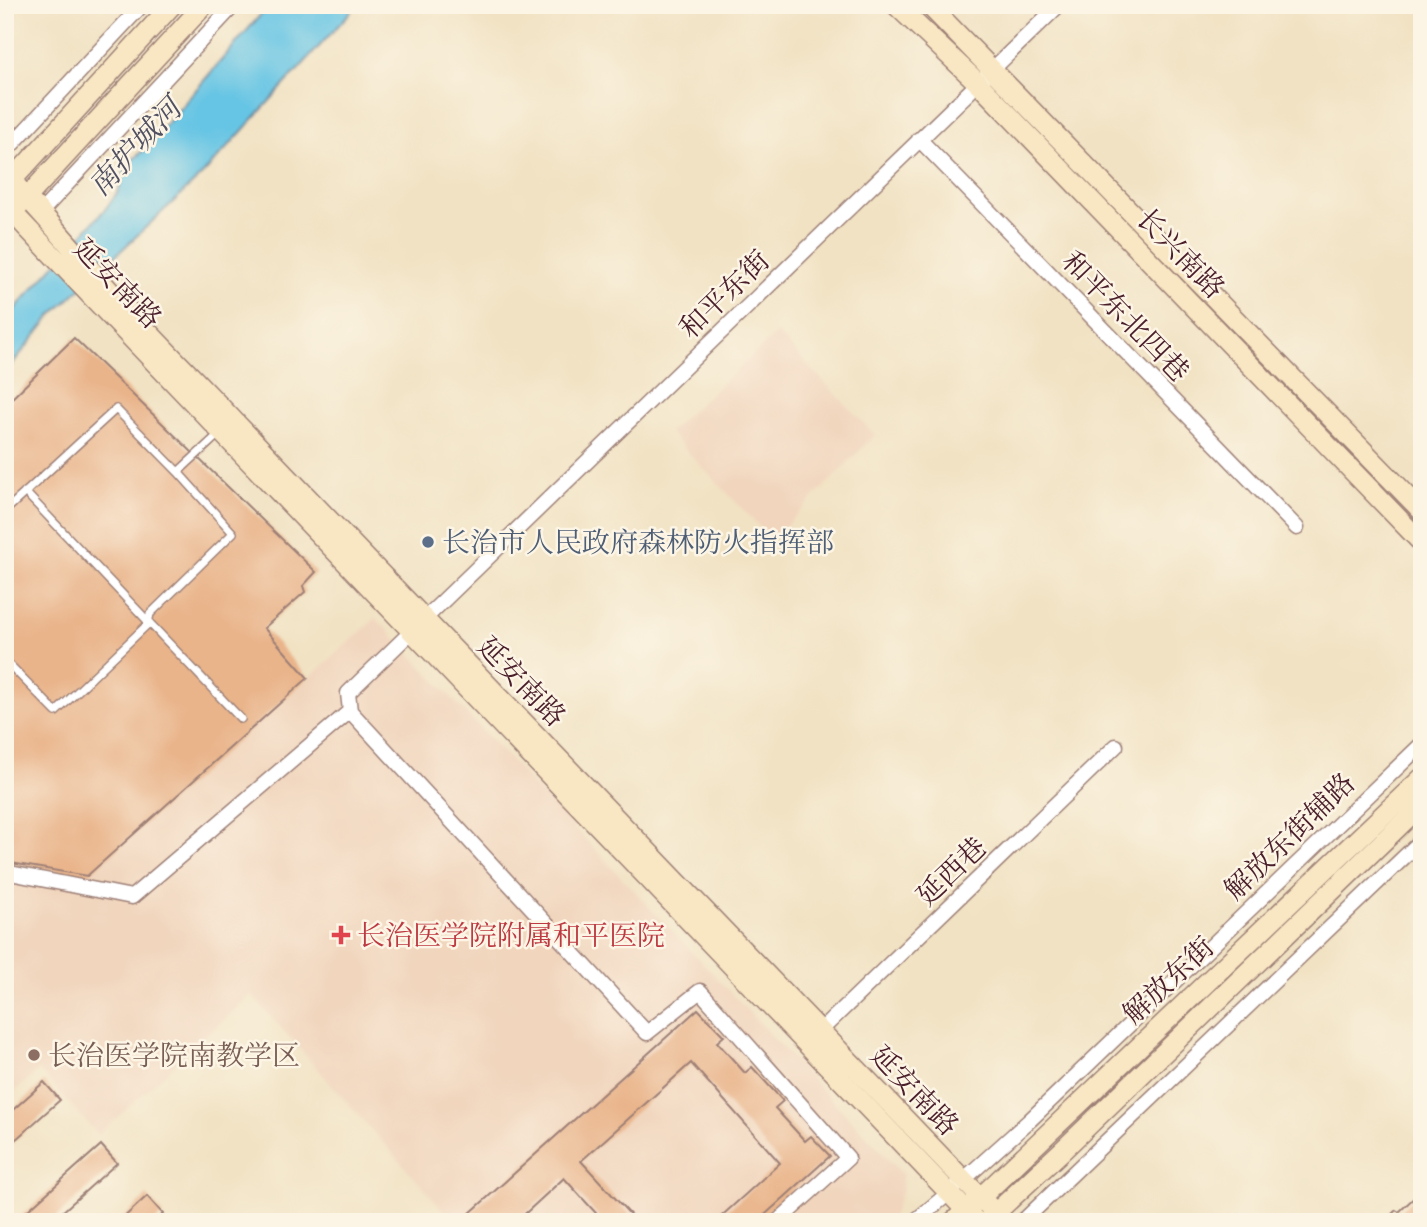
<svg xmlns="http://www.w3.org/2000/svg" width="1427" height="1227" font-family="'Sorts Mill Goudy','Noto Serif SC',serif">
	<rect width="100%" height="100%" fill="#fcf5e5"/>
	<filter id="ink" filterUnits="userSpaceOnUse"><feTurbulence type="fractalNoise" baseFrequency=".0143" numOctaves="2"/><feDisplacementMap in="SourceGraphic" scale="14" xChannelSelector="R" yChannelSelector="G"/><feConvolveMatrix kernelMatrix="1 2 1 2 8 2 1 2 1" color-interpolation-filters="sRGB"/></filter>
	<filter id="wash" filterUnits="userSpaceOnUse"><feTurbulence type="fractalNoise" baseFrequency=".00686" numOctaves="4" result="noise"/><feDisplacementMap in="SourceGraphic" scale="28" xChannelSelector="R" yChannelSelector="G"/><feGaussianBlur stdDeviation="1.57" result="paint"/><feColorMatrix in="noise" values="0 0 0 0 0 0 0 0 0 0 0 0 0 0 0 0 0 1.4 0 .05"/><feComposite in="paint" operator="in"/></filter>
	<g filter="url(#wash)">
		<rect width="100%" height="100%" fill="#f1e2c3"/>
		<path fill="#f1d5bd" d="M777 333 875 435 772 540 669 432Z
			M376 618 902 1174 901 1193 893 1215 887 1222H454L251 994 98 1135 39 1070 5 1100V862L87 876Z"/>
		<path fill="#66c5e4" stroke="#587288" stroke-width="2" d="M269 5H357L204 173 52 315 5 373V320L106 208 119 190 126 165 145 149Z"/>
		<g id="blocks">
			<path fill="#e9b48a" d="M74 338 316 572 303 586 305 592 264 628 308 678 87 876 5 862V405Z
				M698 1009 724 1036 717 1042 745 1073 752 1067 783 1101 775 1108 805 1141 811 1136 830 1156 757 1222H715L780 1163 691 1063 581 1161 637 1222H604L564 1178 516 1222H460Z
				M44 1082 60 1100 5 1149V1117Z
				M101 1145 117 1163 51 1222H21L18 1219Z
				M1422 1190V1222H1384L1396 1210 1399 1212Z
				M147 1196 163 1214 155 1222H119Z"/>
		</g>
	</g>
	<g filter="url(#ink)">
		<use href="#blocks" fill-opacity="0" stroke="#9e8077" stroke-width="2"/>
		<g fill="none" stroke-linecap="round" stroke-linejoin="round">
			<g stroke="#9e8077" stroke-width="10">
				<path id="lane" d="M178 472 220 433
					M25 492 241 719
					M5 511 116 409 178 472 233 533 150 614 148 624 56 712 5 660"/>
			</g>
			<g stroke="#9e8077" stroke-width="17">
				<path id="street" d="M919 139 1297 528
					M5 152 142 5
					M41 212 234 5
					M350 711 348 693 1059 5
					M5 872 132 897 350 711 647 1033 700 991 848 1158 777 1222
					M820 1031 1116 746
					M5 1221 6 1222
					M914 1222 950 1192 1030 1120 1422 744
					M1022 1222 1422 840"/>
			</g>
			<g stroke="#9e8077" stroke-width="22">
				<path id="secondary" d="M896 5 978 83 1422 543
					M929 5 1422 511
					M5 174C41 211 74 251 109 290 150 335 193 378 235 422L1004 1222
					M5 191 12 180 172 5
					M5 201 13 213 95 300 977 1222
					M18 207 204 5
					M987 1221 1065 1148 1422 804
					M953 1222 981 1197 1422 778"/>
			</g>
			<use href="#lane" stroke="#fff" stroke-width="7"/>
			<use href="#street" stroke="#fff" stroke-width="14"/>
			<use href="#secondary" stroke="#f9e7c3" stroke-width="19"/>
		</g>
	</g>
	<circle fill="#5c6f8a" stroke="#fcf5e5" stroke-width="2.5" cx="428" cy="542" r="7"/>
	<path fill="#e0444e" stroke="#fcf5e5" stroke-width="2.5" d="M337.5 924.5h7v7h7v7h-7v7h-7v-7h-7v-7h7z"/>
	<circle fill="#8d6e63" stroke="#fcf5e5" stroke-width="2.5" cx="34" cy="1055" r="7"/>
	<g text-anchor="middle" stroke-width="5" stroke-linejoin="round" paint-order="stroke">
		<g font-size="28" fill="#4a1f2b" stroke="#fcf5e5">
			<text transform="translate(1181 253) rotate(46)" y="10">长兴南路</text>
			<text transform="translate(118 283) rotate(46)" y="10">延安南路</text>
			<text transform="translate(724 294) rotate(-44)" y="10">和平东街</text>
			<text transform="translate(1126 316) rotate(46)" y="10">和平东北四巷</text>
			<text transform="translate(522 681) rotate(46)" y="10">延安南路</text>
			<text transform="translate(1289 836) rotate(-44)" y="10">解放东街辅路</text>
			<text transform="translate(951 871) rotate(-44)" y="10">延西巷</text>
			<text transform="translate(1168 980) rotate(-43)" y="10">解放东街</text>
			<text transform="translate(915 1090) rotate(46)" y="10">延安南路</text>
		</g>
		<g font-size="28" fill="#4e5e75" stroke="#fcf5e5" text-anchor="start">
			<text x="442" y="552">长治市人民政府森林防火指挥部</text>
		</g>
		<g font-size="28" fill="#be3a42" stroke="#fcf5e5" text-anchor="start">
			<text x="357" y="945">长治医学院附属和平医院</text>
		</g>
		<g font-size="28" fill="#785e54" stroke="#fcf5e5" text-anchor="start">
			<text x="48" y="1065">长治医学院南教学区</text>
		</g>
		<g font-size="30" font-style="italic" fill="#525162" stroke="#fcf5e5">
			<text transform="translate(135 147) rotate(-47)" y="10">南护城河</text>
		</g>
	</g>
	<rect width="1427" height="1227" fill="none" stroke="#fcf5e5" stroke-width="28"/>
</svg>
